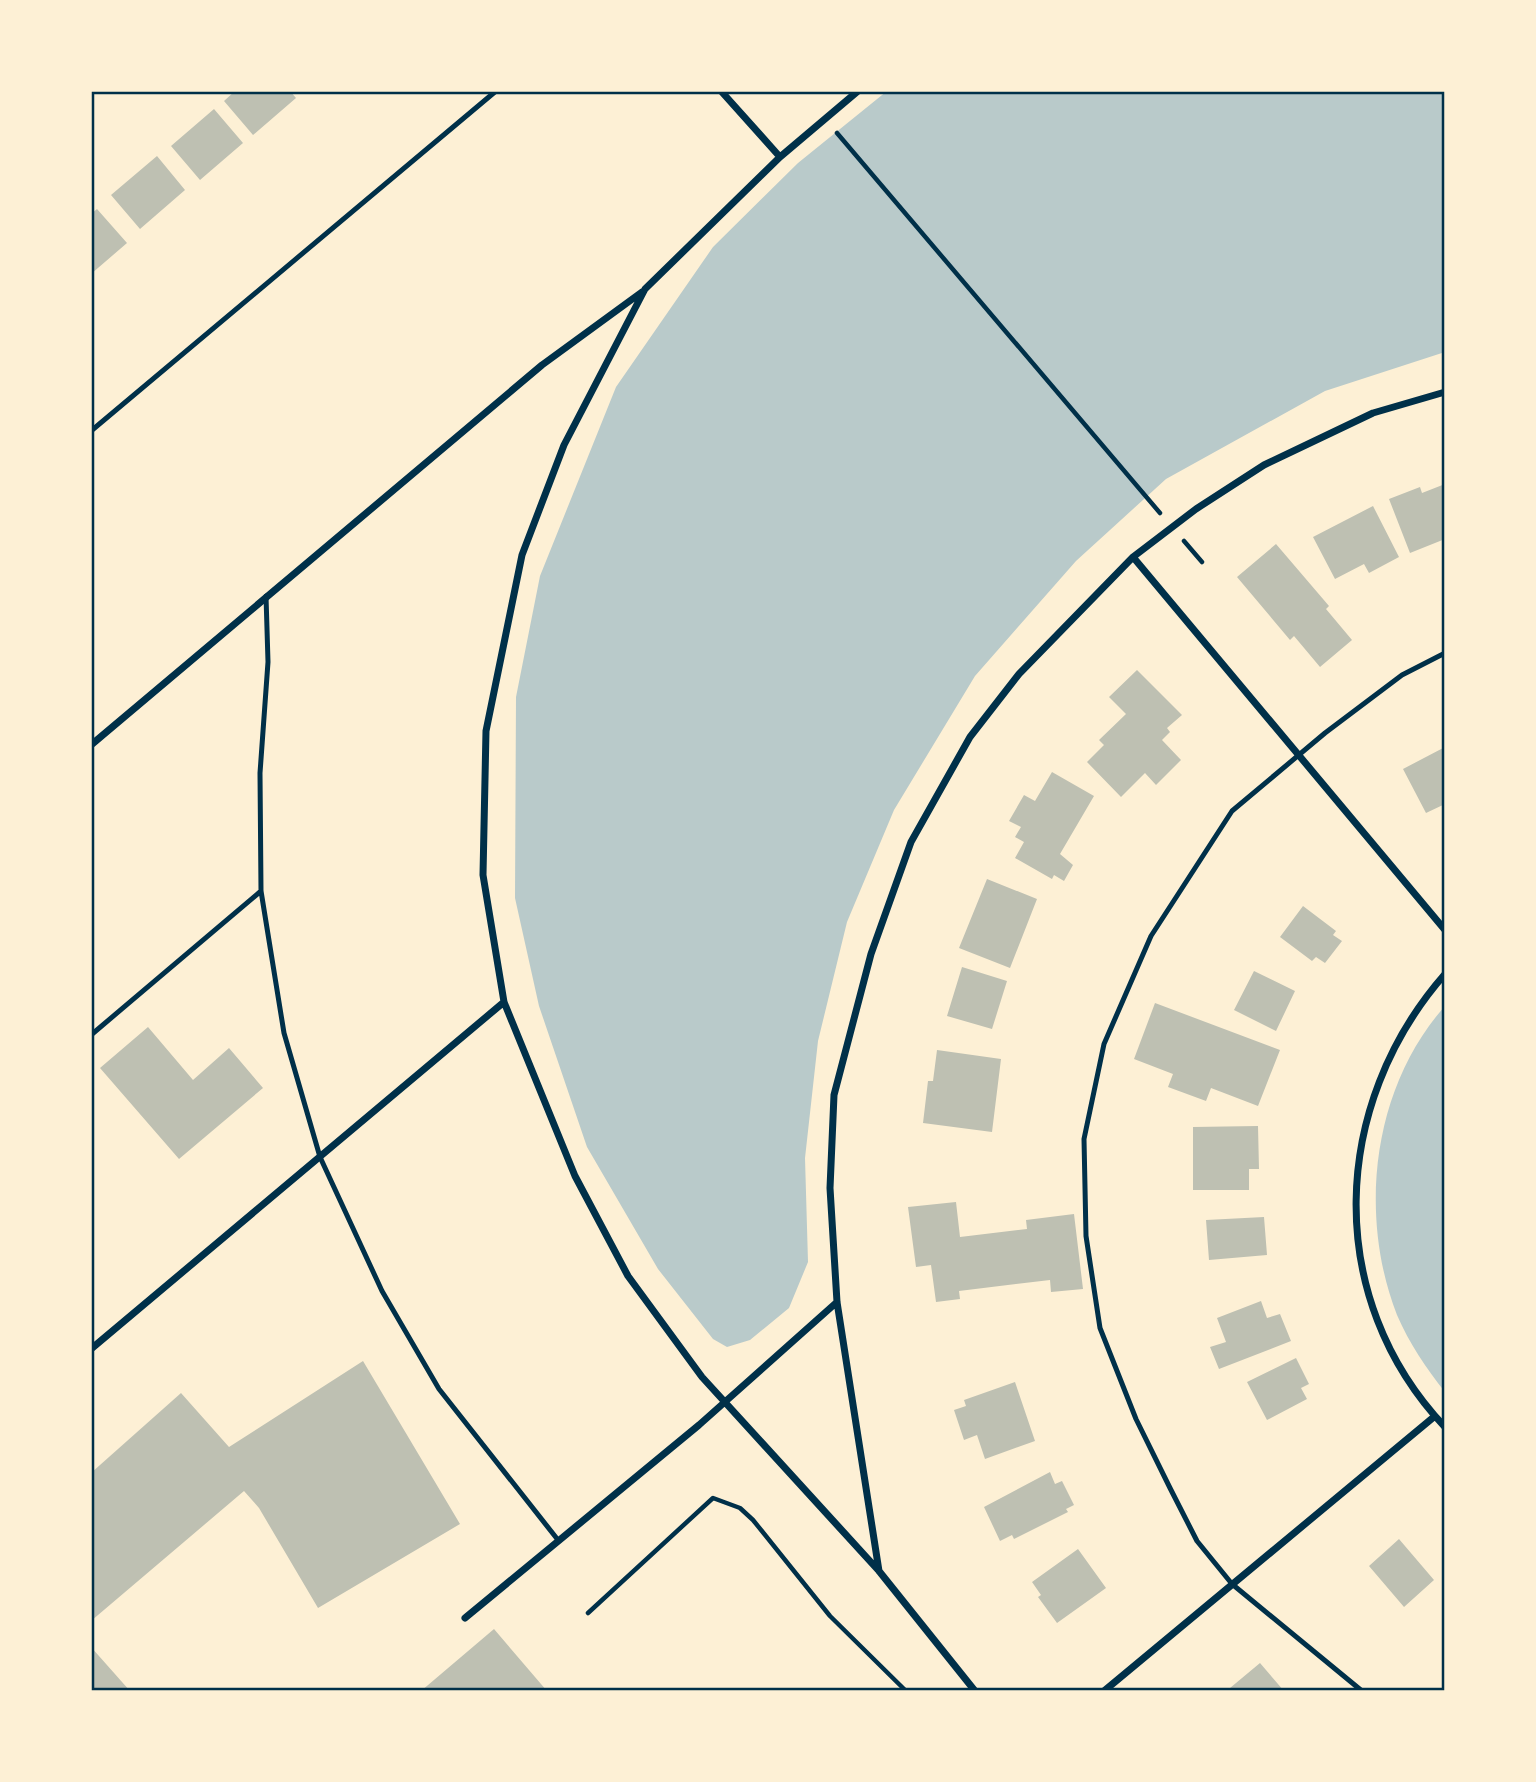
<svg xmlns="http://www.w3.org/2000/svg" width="1536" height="1782" font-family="Bitter,serif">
	<rect width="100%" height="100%" fill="#fdf0d5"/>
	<path fill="#b9caca" d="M887 91H1445V352L1325 391 1166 479 1076 561 975 676 894 810 847 922 818 1041 805 1158 808 1262 789 1308 750 1340 727 1347 713 1339 658 1269 587 1147 539 1006 515 898 516 697 540 576 616 387 713 247 798 163Z
		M1445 1006V1392C1426 1368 1409 1343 1397 1315 1358 1215 1372 1088 1445 1006Z"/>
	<path fill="#bec0b2" d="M235 91H290L296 98 253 135 224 101Z
		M214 109 243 143 200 180 171 146Z
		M157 156 185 190 140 229 111 195Z
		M97 209 127 243 91 274V214Z
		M1445 484V539L1410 553 1389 499 1420 487 1422 493Z
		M1373 506 1399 557 1369 573 1364 564 1335 579 1313 537Z
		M1276 544 1329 606 1326 609 1352 640 1320 667 1294 636 1290 640 1237 577Z
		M1137 670 1182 715 1167 728 1170 732 1162 740 1181 760 1156 785 1145 773 1121 797 1087 762 1104 745 1099 740 1126 714 1109 697Z
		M1445 747V804L1426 813 1403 769Z
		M1052 772 1094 796 1060 854 1073 865 1064 881 1054 875 1052 879 1015 858 1024 842 1015 837 1021 827 1009 821 1024 795 1035 801Z
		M987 879 1037 899 1010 968 959 948Z
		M1303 906 1336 931 1333 935 1342 941 1325 963 1316 957 1312 961 1280 937Z
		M962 967 1007 981 992 1029 947 1016Z
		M1254 971 1295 991 1276 1031 1234 1010Z
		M1155 1003 1280 1050 1258 1106 1211 1088 1206 1101 1168 1087 1173 1074 1134 1059Z
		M148 1027 193 1080 229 1048 263 1088 179 1159 100 1068Z
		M937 1050 1001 1059 992 1132 923 1123 928 1081H933Z
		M1258 1126 1259 1169H1249V1190H1193V1127Z
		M956 1202 960 1237 1027 1229 1026 1220 1074 1214 1083 1289 1051 1292 1050 1280 959 1291 960 1299 936 1302 931 1265 916 1267 908 1207Z
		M1264 1217 1267 1255 1209 1260 1206 1220Z
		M1261 1301 1267 1318 1280 1314 1291 1341 1219 1369 1210 1347 1226 1342 1217 1318Z
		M1296 1358 1309 1384 1301 1388 1307 1399 1267 1420 1247 1382Z
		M363 1361 460 1524 318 1608 259 1508 244 1491 91 1621V1473L181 1393 229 1447Z
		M1015 1382 1035 1441 985 1459 977 1435 964 1440 954 1410 966 1406 964 1400Z
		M1050 1472 1055 1484 1062 1481 1074 1505 1066 1509 1068 1512 1014 1539 1012 1535 1000 1541 984 1507Z
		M1399 1539 1434 1580 1404 1607 1369 1566Z
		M1078 1549 1106 1588 1057 1623 1038 1597 1041 1595 1032 1582Z
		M494 1629 547 1691H421Z
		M91 1647 130 1691H91Z
		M1260 1663 1284 1691H1233L1230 1688Z"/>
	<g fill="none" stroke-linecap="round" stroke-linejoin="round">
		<path stroke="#003049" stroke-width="4.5" d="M837 133 1160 513
			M1184 541 1202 562
			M1445 1202V1216
			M588 1613 713 1498 740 1508 753 1520 830 1616 906 1691"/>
		<path stroke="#003049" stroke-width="5" d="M91 431 496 91
			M266 596 268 662 260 773 261 891 284 1033 320 1157 382 1291 439 1389 558 1540
			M91 1035 261 891
			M1362 1691 1232 1584 1197 1541 1170 1488 1136 1419 1100 1328 1086 1236 1084 1139 1104 1044 1151 936 1232 811 1325 733 1402 675 1445 653"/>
		<path stroke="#003049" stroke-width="7" d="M721 91 780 157
			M858 91 780 157 645 289 564 445 522 555 486 731 483 875 504 1002 575 1176 628 1276 702 1377 879 1571 975 1691
			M1133 557 1445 930
			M91 745 542 365 642 292
			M1445 974C1330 1105 1323 1298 1445 1427
			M91 1349 504 1002
			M879 1571 837 1302 830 1188 834 1095 871 954 911 842 970 737 1019 674 1133 557 1196 509 1264 465 1373 413 1445 392
			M465 1618 699 1425 837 1302
			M1104 1691 1435 1416"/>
	</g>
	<rect width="1536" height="1782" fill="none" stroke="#fdf0d5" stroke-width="186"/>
	<rect x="93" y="93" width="1350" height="1596" fill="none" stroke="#003049" stroke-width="2.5"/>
</svg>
